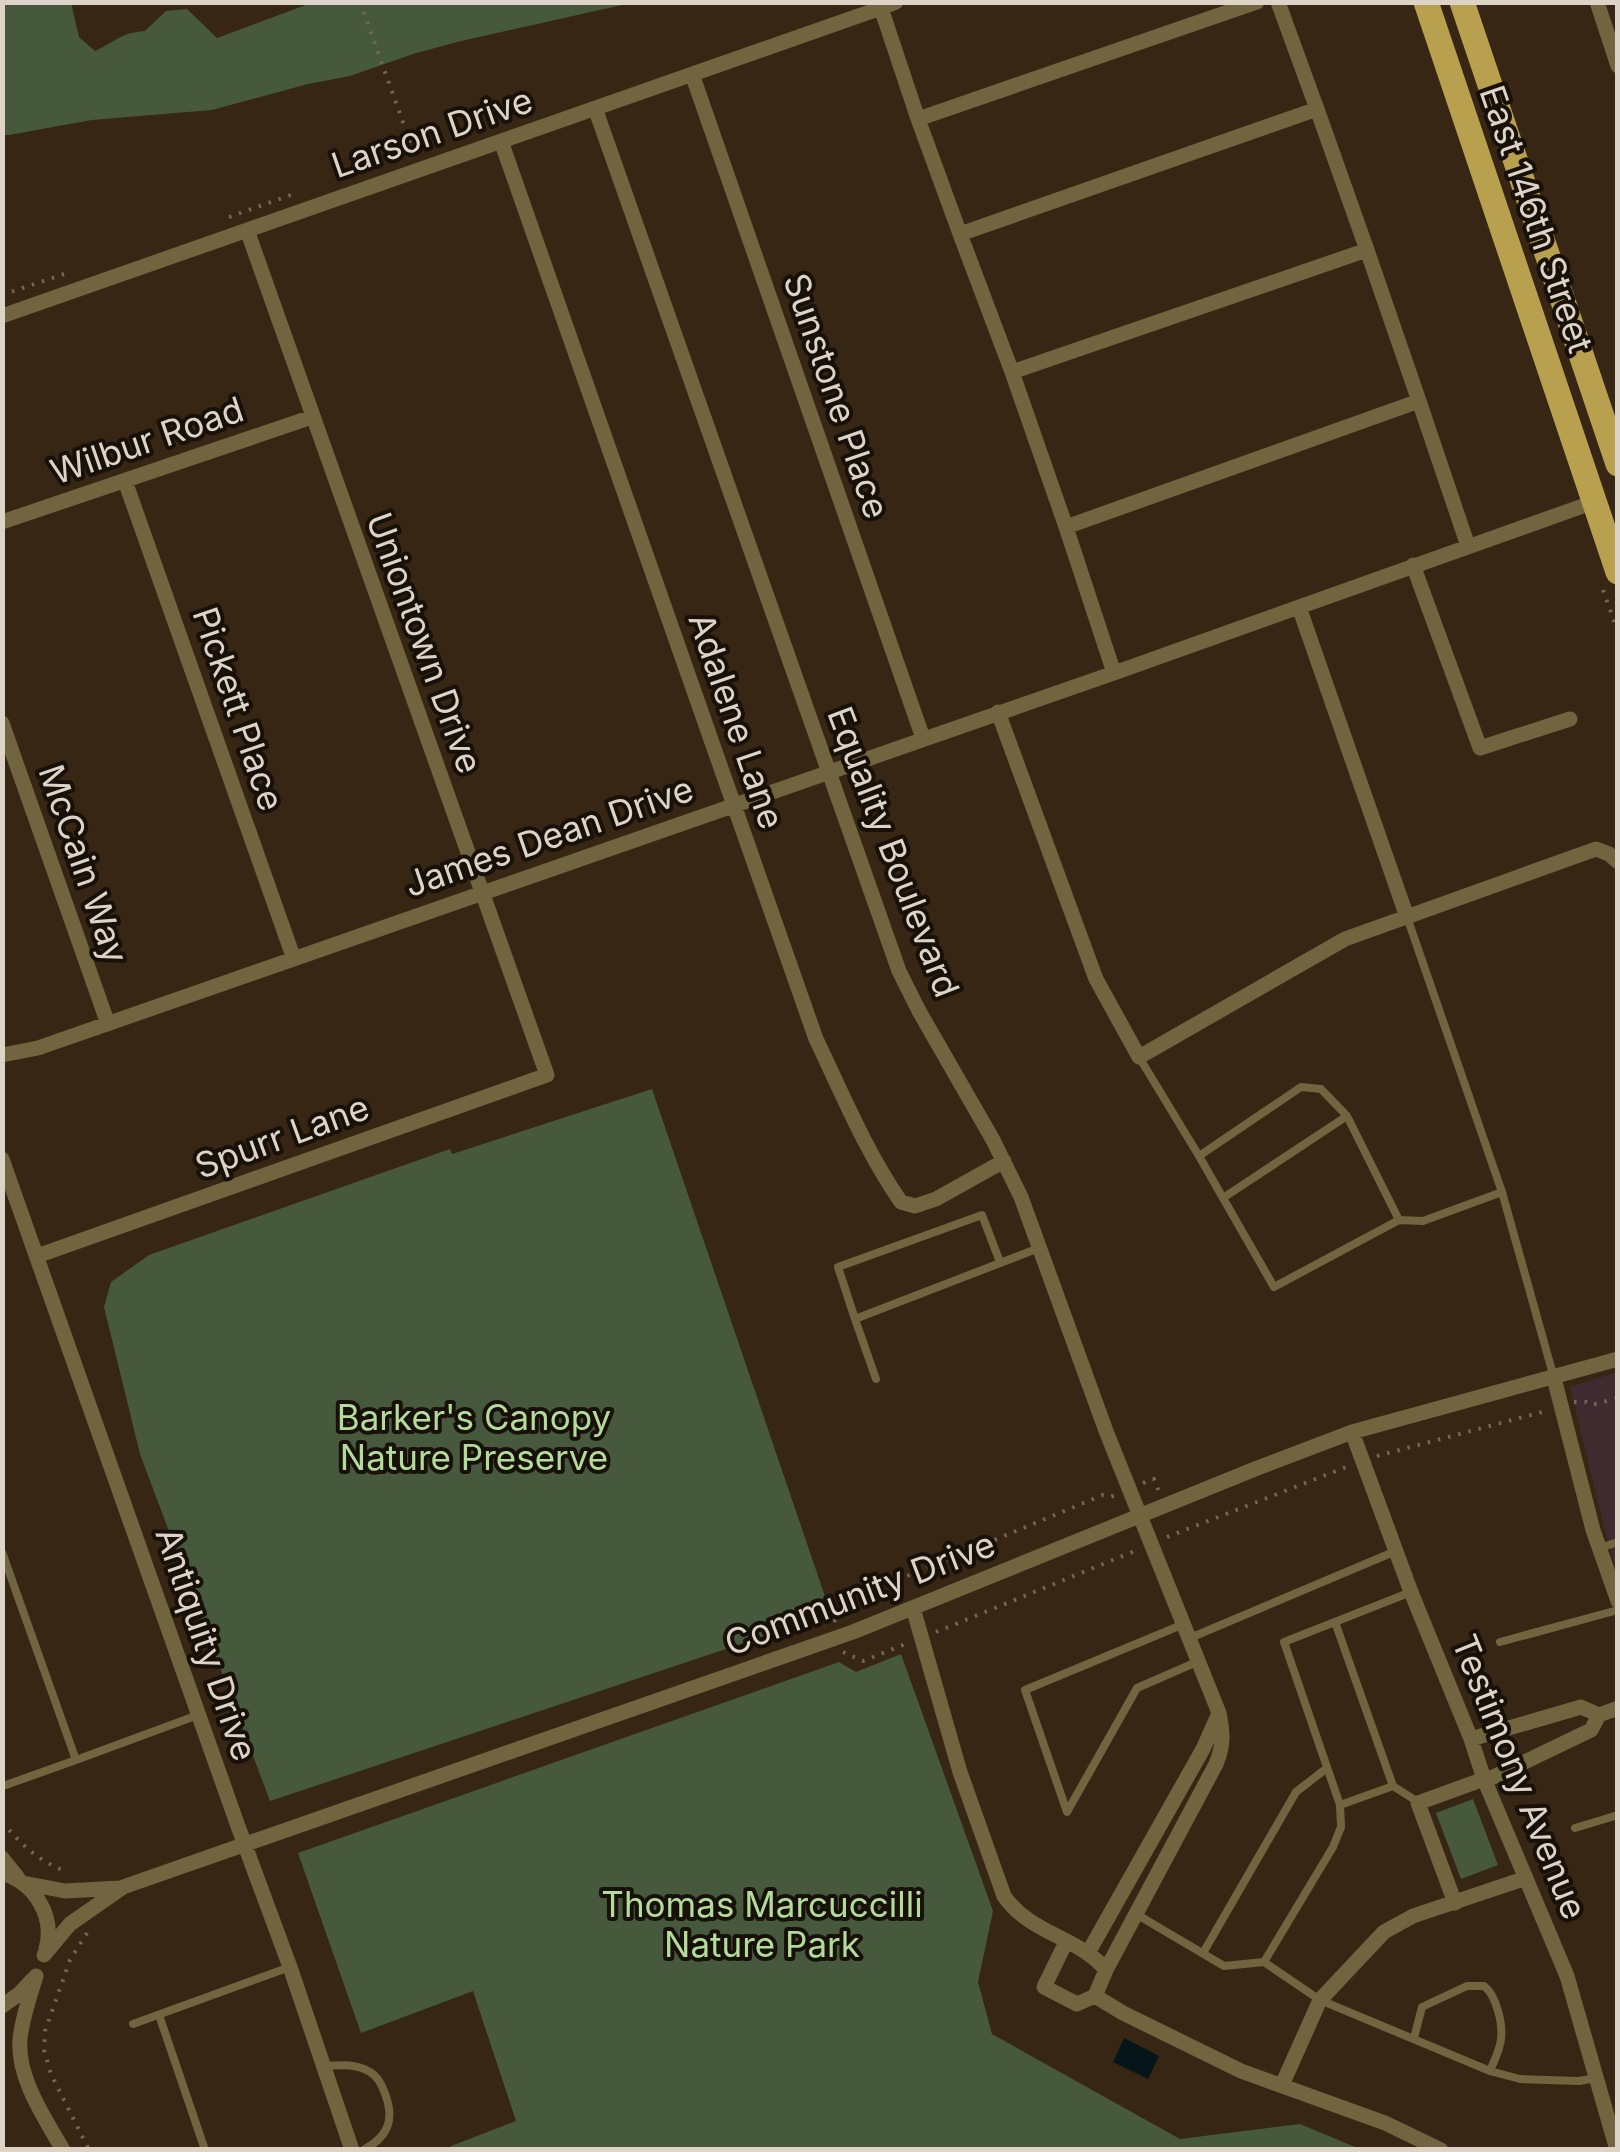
<svg xmlns="http://www.w3.org/2000/svg" width="1620" height="2152" font-family="Inter,sans-serif">
	<rect width="100%" height="100%" fill="#362613"/>
	<path fill="#3f2b2f" d="M1617 1372V1571L1605 1531 1570 1387Z"/>
	<path fill="#46593c" d="M3 2 71 3 79 37 95 51C117 41 120 33 145 31L166 11 187 9 217 38 311 3H631L457 42 413 54 350 76 308 84 212 110 92 120 9 135H2Z
		M652 1089 831 1614 270 1801 140 1454 104 1307 111 1282 149 1255 450 1149 452 1154Z
		M901 1654 993 1911 978 1982 992 2034 1180 2139 1300 2124 1360 2149H452L451 2146 516 2121 473 1991 361 2033 298 1853 839 1662 856 1672Z
		M1473 1799 1498 1865 1461 1879 1436 1813Z"/>
	<path fill="#04161a" d="M1124 2038 1159 2056 1148 2079 1113 2062Z"/>
	<g fill="none" stroke-linecap="round" stroke-linejoin="round">
		<path stroke="#746756" stroke-width="4" stroke-dasharray="2.5 8" stroke-linecap="butt" d="M360 2 414 153
			M229 217 291 195
			M2 295 64 274
			M1603 590 1618 632
			M1574 1402H1586L1592 1405 1618 1398
			M1377 1456 1546 1411
			M1143 1483 1154 1479 1159 1492
			M1167 1537 1349 1466
			M834 1622 839 1612 837 1605 1103 1495 1110 1497 1116 1495
			M936 1632 1135 1551
			M843 1652 863 1661 908 1643
			M2 1822C22 1845 39 1862 68 1872
			M87 1933 70 1960 45 2031 44 2050 51 2074 89 2150"/>
		<path stroke="#716540" stroke-width="8" d="M1407 917 1502 1192 1554 1378
			M1139 1057 1199 1156 1301 1087 1321 1089 1347 1116 1223 1198 1199 1156
			M1223 1198 1274 1287 1399 1220 1347 1116
			M1399 1220 1423 1221 1502 1192
			M855 1319 838 1267 982 1215 1000 1262
			M876 1379 855 1319 1039 1248
			M1600 1548 1618 1542
			M2 1552 76 1760 198 1715
			M1411 1592 1284 1642 1340 1805 1341 1827 1333 1847 1264 1962 1320 2000 1490 2071 1520 2079 1579 2081 1596 2078
			M1335 1622 1393 1786
			M1184 1624 1025 1690 1067 1812 1137 1688 1199 1661
			M1190 1638 1396 1551
			M1500 1642 1618 1610
			M3 1786 76 1760
			M1340 1805 1393 1786 1418 1802
			M1575 1828 1618 1815
			M1136 1914 1224 1966 1264 1962
			M1203 1953 1296 1792 1327 1768
			M159 2015 205 2150
			M133 2024 290 1967
			M1414 2038 1422 2007 1467 1986H1484C1496 1995 1503 2023 1501 2039 1500 2050 1494 2061 1490 2071
			M324 2066C340 2065 356 2063 370 2072 377 2076 381 2083 384 2091 395 2118 390 2136 363 2150"/>
		<path stroke="#716540" stroke-width="15" d="M896 2 881 8 918 119
			M1278 2 1317 109
			M1597 2 1618 66
			M692 74 923 738
			M595 108 899 971 919 1011 993 1140 1021 1197 1106 1431 1219 1713C1223 1732 1224 1745 1216 1764L1106 1970 1095 1996 1123 2013 1241 2071 1385 2123 1441 2150
			M501 141 816 1039C842 1093 866 1152 901 1202L915 1206 936 1199 1004 1161
			M960 234 918 119 1257 2
			M2 316 881 8
			M1012 372 960 234 1317 109 1367 250
			M125 481 294 959
			M2 522 312 417
			M1066 527 1012 372 1367 250 1419 401
			M1413 565 1480 748 1570 719
			M1299 607 1114 673 1066 527 1419 401 1468 546
			M998 712 1096 979 1139 1057 1345 939 1596 849 1609 854 1618 862
			M2 723 108 1024
			M1407 917 1299 607 1594 502
			M2 1055 38 1048 1114 673
			M2 1159 239 1829 290 1967 352 2150
			M37 1256 547 1075 247 230
			M1554 1378 1593 1530 1618 1601
			M1352 1432 1411 1592 1471 1739 1484 1779 1567 1976 1617 2150
			M913 1608 960 1772 1004 1896C1030 1934 1079 1937 1106 1970
			M1471 1739 1581 1707 1599 1715
			M1485 1781 1591 1730 1599 1715 1618 1708
			M2 1858 18 1878
			M2 1873C35 1883 55 1916 46 1949
			M23 1883 65 1891 120 1888
			M1455 1903 1418 1803 1484 1779
			M1066 1942 1044 1987 1077 2004 1095 1996
			M1088 1953 1203 1749 1219 1713
			M44 1955 70 1924 123 1887 853 1632 1255 1469 1352 1432 1618 1359
			M36 1976C30 1996 22 2018 20 2039 17 2078 44 2117 63 2150
			M2 2006 19 1994 33 1979
			M1282 2085 1320 2000 1384 1932 1413 1916 1526 1878"/>
		<path stroke="#b9a04e" stroke-width="25" d="M1426 2 1618 572
			M1462 2 1618 464"/>
	</g>
	<g text-anchor="middle" stroke-width="8" stroke-linejoin="round" paint-order="stroke">
		<g font-size="35" fill="#ddd3c7" stroke="#181109">
			<text transform="translate(432 133) rotate(-19)" y="12">Larson Drive</text>
			<text transform="translate(1536 219) rotate(71)" y="12">East 146th Street</text>
			<text transform="translate(836 396) rotate(71)" y="12">Sunstone Place</text>
			<text transform="translate(147 441) rotate(-19)" y="12">Wilbur Road</text>
			<text transform="translate(424 643) rotate(70)" y="12">Uniontown Drive</text>
			<text transform="translate(238 709) rotate(71)" y="12">Pickett Place</text>
			<text transform="translate(736 721) rotate(71)" y="12">Adalene Lane</text>
			<text transform="translate(549 837) rotate(-19)" y="12">James Dean Drive</text>
			<text transform="translate(893 852) rotate(69)" y="12">Equality Boulevard</text>
			<text transform="translate(83 864) rotate(71)" y="12">McCain Way</text>
			<text transform="translate(282 1137) rotate(-20)" y="12">Spurr Lane</text>
			<text transform="translate(860 1594) rotate(-21)" y="12">Community Drive</text>
			<text transform="translate(206 1644) rotate(71)" y="12">Antiquity Drive</text>
			<text transform="translate(1519 1777) rotate(68)" y="12">Testimony Avenue</text>
		</g>
		<g font-size="35" fill="#b2db9c" stroke="#181109">
			<text x="474" y="1430">Barker's Canopy<tspan x="474" dy="40">Nature Preserve</tspan></text>
			<text x="762" y="1917">Thomas Marcuccilli<tspan x="762" dy="40">Nature Park</tspan></text>
		</g>
	</g>
	<rect width="1620" height="2152" fill="none" stroke="#ddd3c7" stroke-width="10"/>
</svg>
